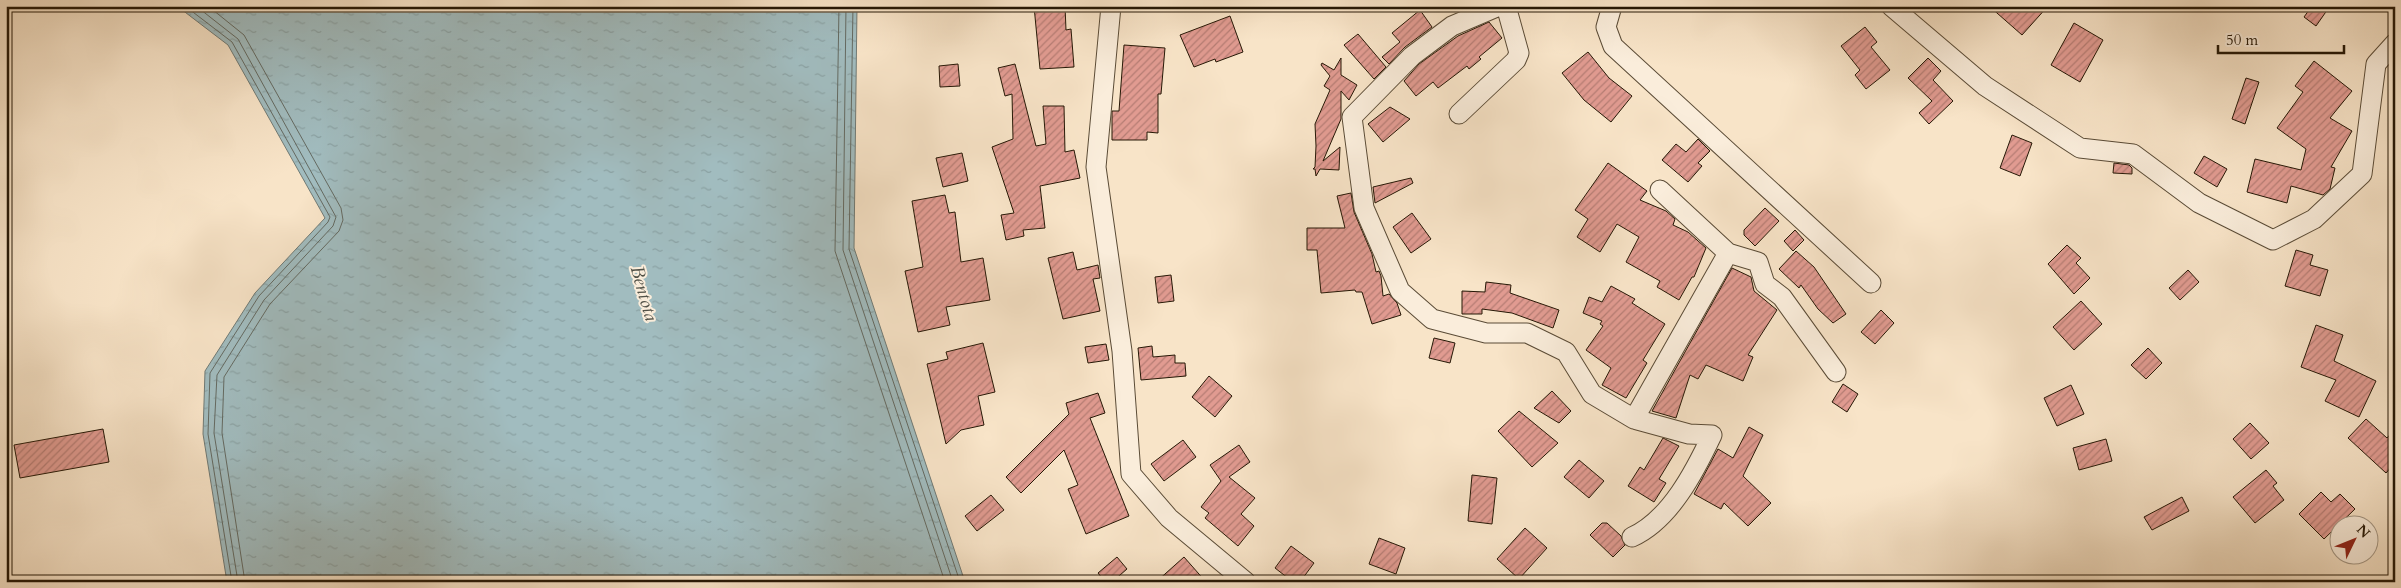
<svg xmlns="http://www.w3.org/2000/svg" width="2401" height="588" font-family="Cardo,serif">
	<defs>
		<pattern id="water-ripples" width="26" height="14" patternUnits="userSpaceOnUse" patternTransform="scale(1.25)"><rect width="26" height="14" fill="#a1bcbf"/><path d="M2 4q2-2 4 0t4 0M15 11q2-2 4 0t4 0" fill="none" stroke="#8aa1a3"/></pattern>
		<pattern id="building-hatch" width="6" height="6" patternUnits="userSpaceOnUse" patternTransform="scale(1.25)"><rect width="6" height="6" fill="#e19b91"/><path d="M-1 1l2-2M0 6l6-6M5 7l2-2" fill="none" stroke="#b67d74"/></pattern>
	</defs>
	<rect width="100%" height="100%" fill="#f8e4c8"/>
	<filter id="stains"><feTurbulence type="fractalNoise" baseFrequency=".004" numOctaves="4"/><feColorMatrix values="0 0 0 0 .2 0 0 0 0 .09 0 0 0 0 .02 0 0 0 .5 -.17"/></filter>
	<radialGradient id="worn" r=".72"><stop offset=".6" stop-color="#630" stop-opacity="0"/><stop offset="1" stop-color="#630" stop-opacity=".3"/></radialGradient>
	<path fill="url(#water-ripples)" stroke="#707a75" d="M177 6H857L854 248 965 582H227L203 434 205 371 255 293 325 218 228 45Z"/>
	<g fill="none" stroke-linecap="round" stroke-linejoin="round">
		<path stroke="#646a62" stroke-width="1" d="M185 6 232 42 330 217 328 222 259 296 210 373 208 434 232 582
			M196 6 238 39 336 217 333 226 264 300 217 375 214 433 238 582
			M208 6 244 35 341 208 343 220 339 231 270 304 224 377 222 433 245 582
			M839 6 835 251 945 582
			M846 6 843 250 953 582
			M853 6 849 249 960 582"/>
	</g>
	<path fill="url(#building-hatch)" stroke="#261806" d="M1034 6H1065L1066 30 1071 29 1074 67 1040 69Z
		M1452 6H1470L1457 12Z
		M1989 6H2048L2022 35Z
		M2312 6H2330L2316 26 2304 17Z
		M1420 10 1432 27 1405 47 1389 64 1382 57 1400 42 1392 33Z
		M1230 16 1243 52 1216 62 1215 59 1194 67 1180 35Z
		M1489 22 1502 38 1479 57 1481 59 1469 69 1467 66 1438 88 1433 82 1416 96 1404 81 1419 64 1458 36Z
		M2074 23 2103 40 2080 82 2051 65Z
		M1865 27 1877 42 1871 47 1890 70 1866 89 1855 75 1860 70 1841 46Z
		M1358 34 1386 67 1374 79 1344 45Z
		M1124 45 1165 48 1161 94H1158V133L1147 132V140H1112V111H1119Z
		M1588 52 1609 78 1632 96 1611 122 1584 100 1562 73Z
		M1341 58V75L1357 85 1349 100 1341 91V119L1323 161 1340 147 1339 170 1320 169 1316 176 1315 169H1313L1315 167 1316 146 1315 124 1330 90 1324 86 1330 76 1321 65 1322 63 1334 70Z
		M1928 58 1941 71 1933 80 1953 101 1929 124 1919 113 1932 101 1908 78Z
		M2314 61 2352 91 2330 118 2352 131 2331 167 2335 168 2330 189 2323 195 2291 186 2287 203 2247 192 2255 159 2301 170 2306 149 2277 128 2303 92 2295 86Z
		M958 64 960 86 940 87 939 66Z
		M1015 64 1036 146 1046 144 1043 106H1064L1065 152 1074 150 1080 178 1040 186 1045 228 1023 230 1024 236 1006 240 1001 215 1014 213 992 147 1013 139 1012 94 1005 96 998 68Z
		M2246 78 2259 82 2245 124 2232 119Z
		M1390 107 1410 119 1383 142 1368 124Z
		M2012 135 2032 143 2020 176 2000 168Z
		M1698 139 1710 151 1698 163 1702 166 1688 182 1662 160 1676 144 1686 152Z
		M962 153 968 181 943 187 936 158Z
		M2204 156 2227 169 2217 187 2194 173Z
		M1608 163 1647 191 1640 200 1666 211 1675 219 1673 225 1688 232 1706 248 1694 277H1692L1679 300 1657 287 1660 281 1626 262 1639 237 1617 224 1600 252 1577 237 1588 219 1575 210Z
		M2114 163 2129 165 2132 168V174L2113 173Z
		M1411 178 1413 183 1375 203 1373 187Z
		M1351 193 1354 212 1372 254 1376 272 1379 271 1381 276 1383 296 1389 294 1397 303 1401 315 1372 324 1362 292H1356L1355 290 1321 293 1317 250H1307V228H1345L1337 196Z
		M945 195 949 213 955 212 961 262 983 258 990 300 946 307 950 325 918 332 905 271 923 267 912 201Z
		M1765 208 1779 221 1755 246 1744 235V230Z
		M1412 213 1431 239 1411 253 1393 227Z
		M1795 230 1804 240 1793 251 1784 241Z
		M2067 245 2081 258 2076 263 2090 278 2074 294 2048 264Z
		M2296 250 2313 255 2310 265 2328 270 2320 296 2285 286Z
		M1796 251 1814 267 1846 314 1833 323 1818 309 1801 285 1799 288 1779 269Z
		M1073 252 1077 270 1098 265 1100 278 1093 279 1100 311 1063 319 1048 258Z
		M1732 268 1751 277 1754 291 1777 310 1748 355 1753 357 1743 381 1706 365 1698 379 1690 375 1676 418 1652 411Z
		M2188 270 2199 282 2180 300 2169 288Z
		M1171 275 1174 301 1158 303 1155 277Z
		M1486 282 1511 285 1510 293 1559 310 1553 328 1512 313 1482 309V314H1462V291L1485 292Z
		M1611 286 1635 299 1632 303 1665 324 1643 360 1647 363 1626 398 1602 385 1611 368 1586 350 1603 326 1600 324 1602 321 1583 313 1589 297 1602 302Z
		M2081 301 2102 324 2074 350 2053 327Z
		M1881 310 1894 323 1875 344 1861 332Z
		M2316 325 2343 335 2334 361 2376 381 2359 417 2325 401 2336 380 2301 367Z
		M1434 338 1455 343 1450 363 1429 358Z
		M983 343 995 392 978 396 984 425 961 430 946 444 927 364 948 359 946 352Z
		M1106 344 1109 360 1088 363 1085 347Z
		M1152 346 1153 357 1175 355V363H1185L1186 376 1141 380 1138 348Z
		M2148 348 2162 363 2146 379 2131 365Z
		M1209 376 1232 396 1215 417 1192 397Z
		M1843 384 1858 394 1847 412 1832 402Z
		M2071 385 2084 414 2057 426 2044 398Z
		M1552 391 1571 411 1559 423 1534 408Z
		M1098 393 1105 413 1090 418 1129 516 1086 534 1068 489 1078 485 1064 450 1021 493 1006 477 1069 414 1066 403Z
		M1519 411 1558 443 1532 467 1498 431Z
		M2366 419 2387 438 2395 429V463L2386 473 2348 438Z
		M2250 423 2269 443 2251 459 2233 439Z
		M1749 427 1763 435 1743 476 1771 503 1748 526 1724 503 1721 509 1694 494 1718 449 1733 458Z
		M103 429 109 462 20 478 14 445Z
		M1663 438 1679 446 1659 479 1666 483 1654 502 1628 486 1640 467 1644 470Z
		M2106 439 2112 461 2079 470 2073 448Z
		M1183 440 1196 457 1164 481 1151 464Z
		M1239 445 1250 462 1229 477 1255 498 1241 514 1254 526 1238 546 1205 518 1209 513 1201 507 1221 481 1210 465Z
		M1579 460 1604 481 1589 498 1564 477Z
		M2266 470 2277 483 2273 486 2284 500 2255 523 2233 497Z
		M1472 475 1497 478 1492 524 1468 521Z
		M2321 492 2331 502 2340 494 2355 509 2324 539 2299 514Z
		M991 495 1004 510 977 531 965 516Z
		M2182 497 2189 511 2152 530 2144 517Z
		M1602 523H1607L1621 536 1625 545 1613 557 1590 535Z
		M1525 528 1547 548 1519 579 1497 559Z
		M1379 538 1405 548 1396 574 1369 564Z
		M1291 546 1314 563 1300 582H1293L1275 568Z
		M1117 557 1127 569 1112 582H1105L1098 573Z
		M1184 557 1206 582H1156Z"/>
	<g fill="none" stroke-linecap="round" stroke-linejoin="round">
		<g stroke="#5a4b36" stroke-width="21">
			<path id="minor" d="M1111 6 1096 167 1122 351 1131 474 1169 518 1246 582
				M1499 6 1452 26 1412 56 1352 117 1364 208 1400 291 1432 319 1486 333H1527L1566 352 1592 394 1634 419 1728 253
				M1612 6 1606 27 1613 46 1871 283
				M1891 6 1985 86 2080 148 2133 154 2199 203 2273 240 2314 219 2362 174 2376 64 2395 43
				M1459 114 1516 60 1519 53 1506 6
				M1660 190 1728 253 1758 262 1765 284 1782 297 1836 372
				M1632 537C1670 520 1695 471 1712 435L1689 434 1634 419"/>
		</g>
		<use href="#minor" stroke="#faeddb" stroke-width="19"/>
	</g>
	<g text-anchor="middle" stroke-width="4" stroke-linejoin="round" paint-order="stroke">
		<g font-size="19" font-style="italic" fill="#515147" stroke="#faeddb">
			<text transform="translate(645 293) rotate(74)" y="7">Bentota</text>
		</g>
	</g>
	<rect width="2401" height="588" fill="none" stroke="#f8e4c8" stroke-width="25"/>
	<rect x="8" y="8" width="2386" height="573" fill="none" stroke="#261806" stroke-width="2.5"/>
	<rect x="12" y="12" width="2376" height="563" fill="none" stroke="#261806"/>
	<g transform="translate(2354 540) rotate(47)"><circle r="24" fill="#faeddb" stroke="#a59886"/>
	<path d="M0-4L9 19L0 12L-9 19Z" fill="#8f2418"/>
	<text y="-8" font-size="14" font-weight="bold" text-anchor="middle" fill="#261806">N</text>
	</g>
	<path d="M2218 45v8h126v-8" fill="none" stroke="#261806" stroke-width="2.5"/>
	<text x="2226" y="45" font-size="15" fill="#261806" stroke="#faeddb" stroke-width="4" paint-order="stroke">50 m</text>
	<rect width="100%" height="100%" filter="url(#stains)"/>
	<rect width="100%" height="100%" fill="url(#worn)"/>
</svg>
